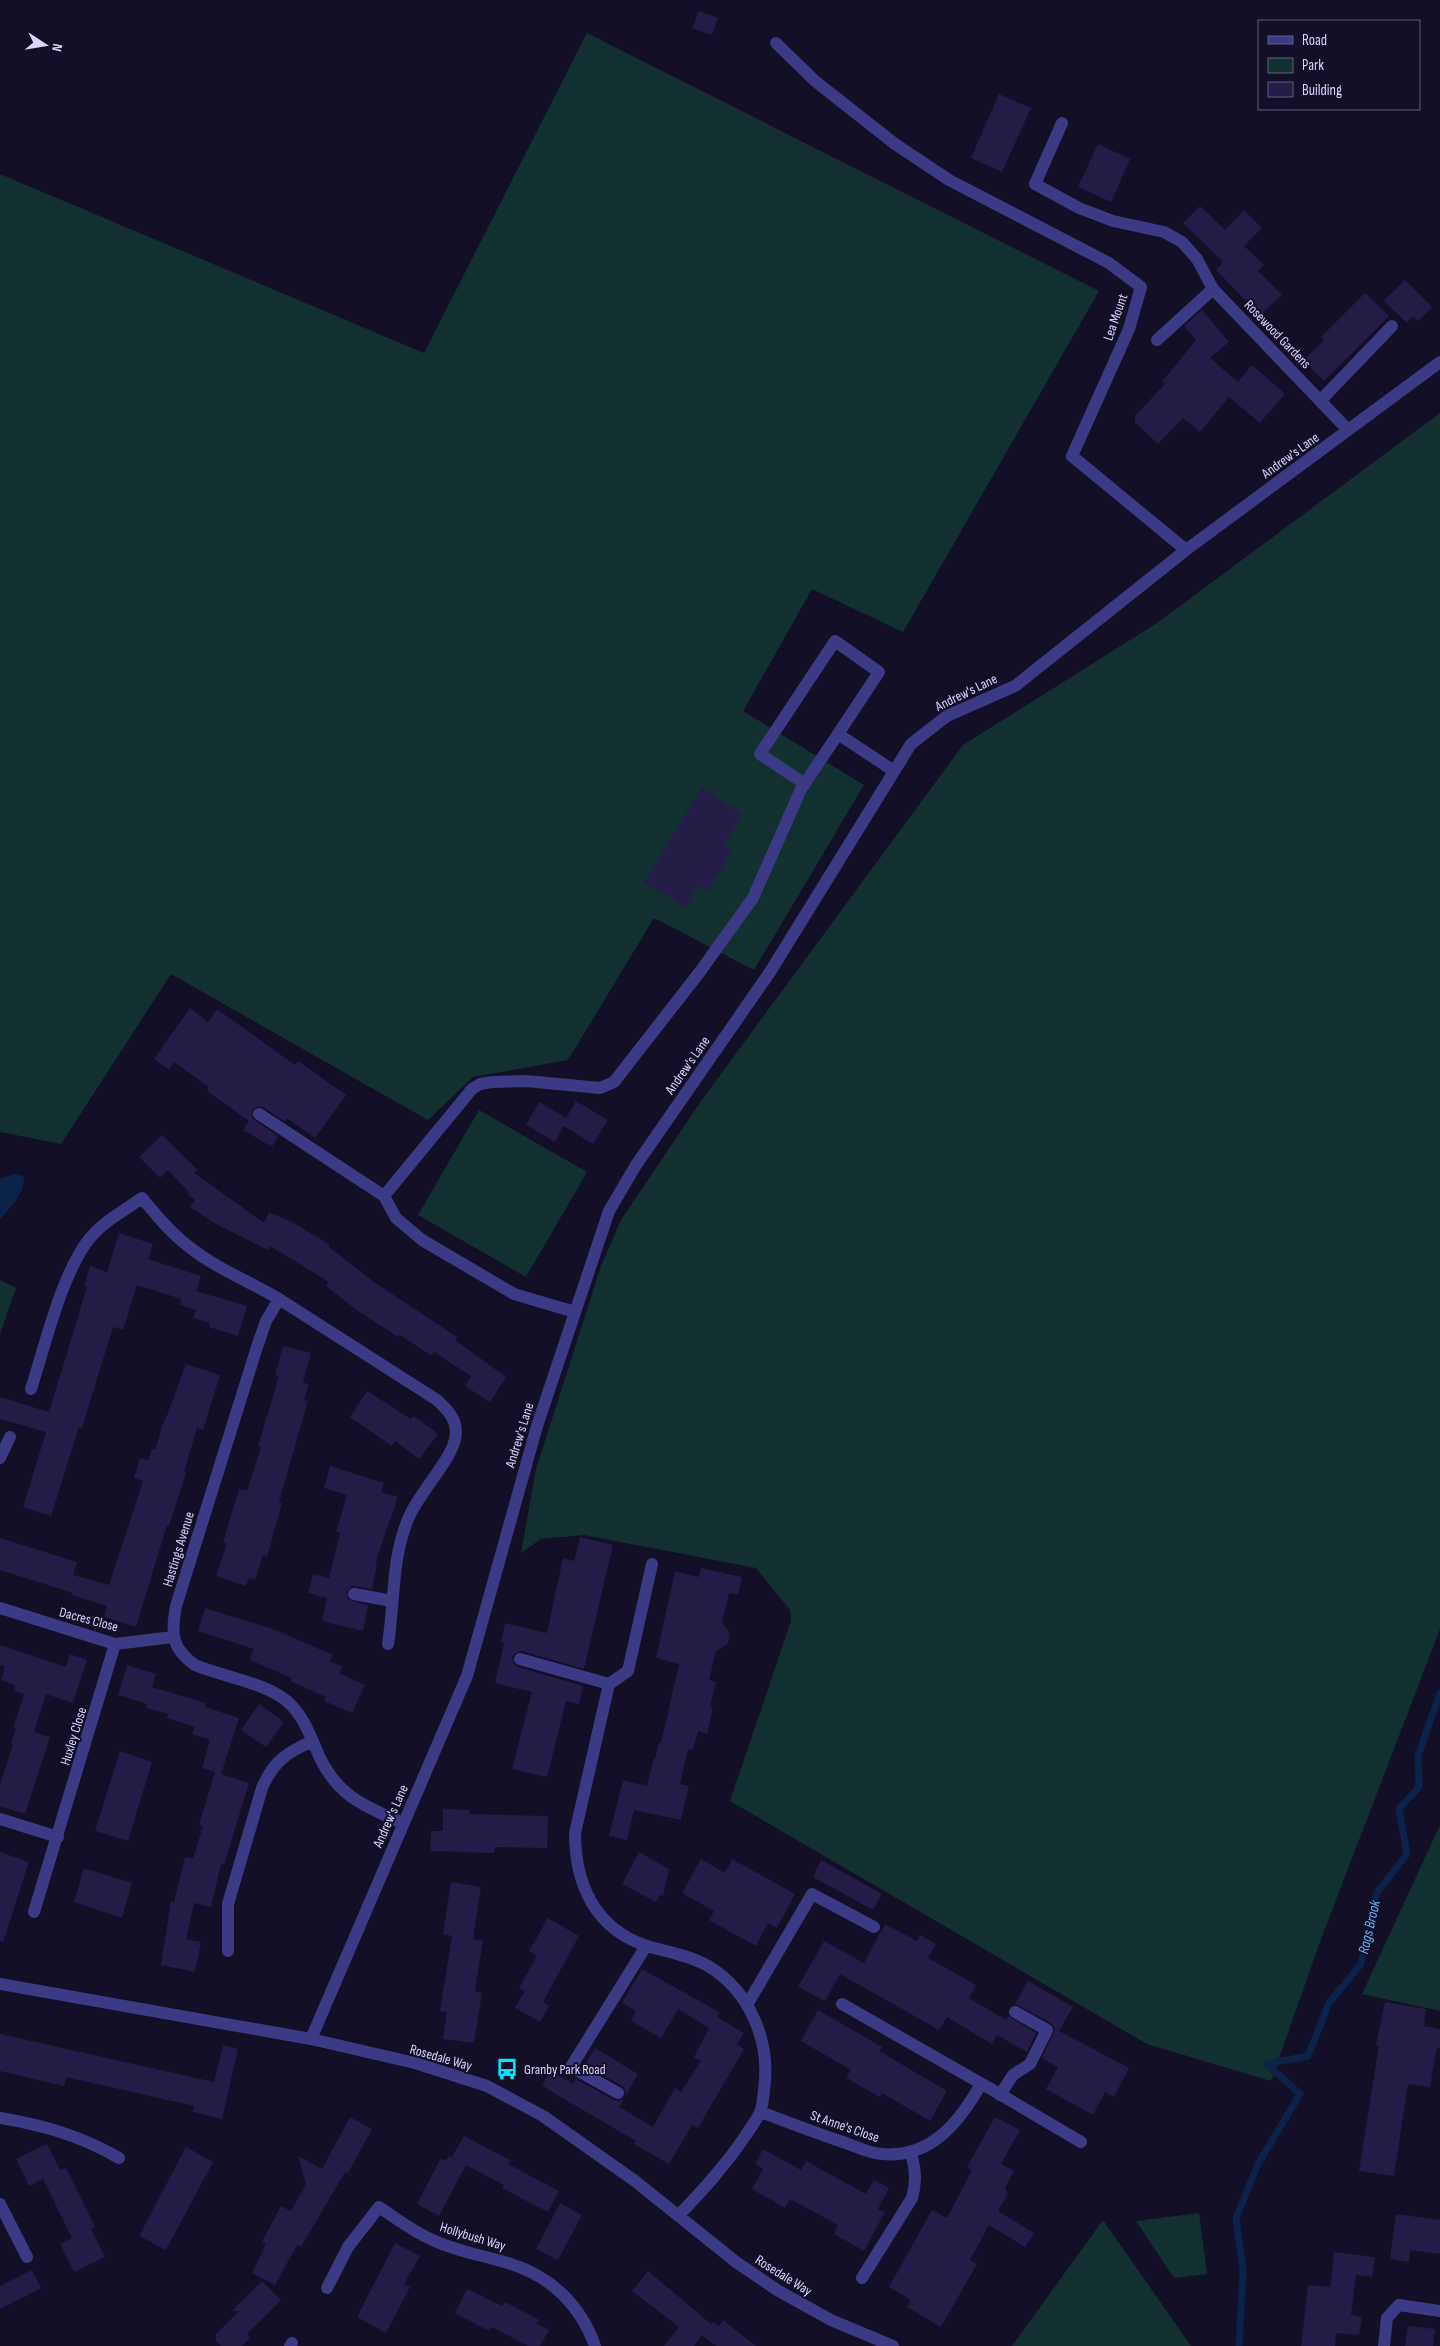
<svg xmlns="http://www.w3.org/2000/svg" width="1440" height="2346" font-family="'Sofia Sans Condensed',sans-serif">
	<rect width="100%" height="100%" fill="#130f26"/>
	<path fill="#12302f" d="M587 33 1099 291 903 632 812 589 743 711 864 785 754 970 654 918 568 1060 473 1077 428 1120 171 974 61 1144 0 1132V174L424 353Z
		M1440 413V1629L1321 1939 1271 2081 1147 2044 730 1801 791 1621 790 1610 756 1568 584 1535 541 1539 521 1553 536 1469 601 1266 621 1220 701 1101 963 745 1157 623Z
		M479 1110 587 1172 526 1277 418 1215Z
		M0 1280 16 1288 0 1334Z
		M1440 1825V2011L1362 1994Z
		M1199 2213 1207 2274 1174 2278 1136 2221Z
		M1103 2220 1191 2346H1012Z"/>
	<path fill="#0c2248" d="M14 1174 22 1175 24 1178C24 1195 10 1207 0 1220V1179Z"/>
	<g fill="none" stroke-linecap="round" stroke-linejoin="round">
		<path stroke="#0c2248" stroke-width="7" d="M1239 2346 1243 2271 1236 2218 1258 2164 1300 2094 1267 2064 1308 2056 1329 2003 1361 1964 1376 1894 1407 1854 1399 1809 1419 1787 1418 1756 1440 1693"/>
	</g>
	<path fill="#241b47" d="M699 11 718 18 712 35 692 28Z
		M999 94 1031 108 1002 172 971 158Z
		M1098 144 1130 159 1111 202 1078 187Z
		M1200 206 1225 230 1244 210 1262 228 1244 246 1264 265 1258 271 1282 295 1260 315 1216 270 1223 262 1183 223Z
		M1405 280 1432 307 1418 321 1413 316 1407 323 1384 301Z
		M1365 293 1389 316 1324 381 1303 361 1324 340 1321 337Z
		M1202 310 1229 342 1210 358 1238 382 1252 365 1285 394 1260 423 1229 397 1200 432 1183 418 1158 444 1135 422V416L1165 384 1162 382 1196 340 1184 326Z
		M702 788 743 814 724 844 733 849 707 892 698 886 685 907 644 882Z
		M190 1008 208 1022 217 1009 295 1065 298 1061 346 1095 315 1138 287 1118 285 1122 263 1107H256L252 1110V1118L278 1136 272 1147 243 1130 249 1121 207 1091 209 1087 174 1062 169 1070 154 1059Z
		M576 1101 608 1120 593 1144 564 1126 555 1142 526 1125 539 1102 566 1118Z
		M162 1135 198 1170 194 1173 225 1195 264 1223 269 1212 294 1223 330 1245 329 1247 374 1282 457 1337 455 1340 506 1377 490 1402 465 1386 471 1376 434 1352 432 1356 400 1335 398 1337 357 1310 326 1286 329 1282 270 1246 268 1250 216 1224 190 1207 195 1200 188 1195 189 1192 168 1170 160 1178 139 1157Z
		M119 1233 153 1244 148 1259 201 1276 196 1291 247 1306 238 1336 209 1327 210 1323 193 1318 196 1310 180 1305 181 1299 137 1285 123 1330 113 1327 82 1428 79 1427 51 1516 23 1507 46 1432 0 1419V1397L49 1412 87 1287 84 1286 90 1266 107 1272Z
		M283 1346 311 1353 303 1383 309 1384 304 1400 308 1401 279 1502 282 1503 267 1557 263 1555 255 1580 249 1578 246 1586 216 1576 227 1544 223 1542 239 1489 247 1491 261 1447 258 1446 279 1376 275 1375Z
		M186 1364 220 1375 203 1430 197 1428 184 1472 186 1473 169 1526 167 1525 136 1627 104 1617 107 1606 72 1595 73 1593 0 1570V1538L77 1562 73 1575 109 1585 143 1481 134 1478 140 1458 148 1461 152 1449 155 1450 165 1418H166Z
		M367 1391 411 1419 414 1416 438 1434 419 1459 395 1441 392 1446 350 1417Z
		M330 1466 384 1483 381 1492 398 1497 375 1564H377L372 1589 352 1586 346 1592 349 1600 368 1605 363 1631 322 1621 327 1598 308 1593 313 1574 329 1578 340 1533 336 1532 347 1495 324 1488Z
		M580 1537 613 1545 584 1669 522 1651 515 1653 512 1657 514 1664 518 1667 583 1686 579 1704 566 1701 547 1777 512 1769 532 1692 495 1683 504 1643 501 1642 505 1623 547 1633 563 1558 574 1561Z
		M701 1568 742 1577 738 1595 729 1593 722 1622 730 1634 728 1643 716 1652 709 1680 716 1682 710 1707 713 1708 707 1734 698 1731 693 1750 688 1749 680 1784 689 1786 681 1820 634 1810 627 1840 609 1836 623 1780 647 1786 654 1758 655 1759 659 1743H661L679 1664 656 1658 675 1571 699 1577Z
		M205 1608 273 1629 333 1655 330 1661 342 1667 339 1673 365 1685 352 1713 324 1701 326 1697 290 1681 292 1678 250 1660 254 1649 198 1631Z
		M0 1645 66 1667 70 1654 87 1660 73 1703 46 1694 34 1732 50 1737 25 1814 0 1806V1785L13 1744 11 1743 16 1728H13L24 1694 14 1691 15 1685 1 1680 5 1666 0 1665Z
		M127 1665 156 1674 152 1687 206 1703 205 1707 239 1718 221 1774 202 1768 210 1740 192 1734 195 1727 167 1718 168 1714 146 1708 147 1704 118 1695Z
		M259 1704 284 1722 266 1747 241 1730Z
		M120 1751 152 1762 128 1841 95 1831Z
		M215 1772 249 1783 224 1865 221 1864 211 1907 194 1903 186 1939 201 1942 195 1972 161 1965 171 1901 174 1902 185 1857 193 1859 203 1826 199 1825Z
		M443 1809 470 1810 469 1814 548 1816 547 1848 495 1847 494 1853 430 1851 431 1831H443Z
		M0 1852 29 1862 3 1942 0 1941Z
		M639 1852 669 1869 663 1896 660 1895 656 1902 622 1884Z
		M701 1859 725 1873 732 1859 795 1894 777 1928 768 1923 756 1946 709 1920 714 1911 682 1893Z
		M821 1860 882 1894 873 1910 813 1877Z
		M84 1868 132 1883 122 1918 74 1902Z
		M451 1882 481 1887 473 1939 483 1941 475 1991 482 1993 474 2043 443 2039 447 2012 440 2011 452 1936 443 1934Z
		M548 1918 579 1936 543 2002 549 2006 540 2022 515 2008 525 1991 519 1988 537 1956 529 1951Z
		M885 1924 917 1941 920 1935 936 1944 928 1958 976 1985 969 1998 1006 2020 1008 2016 1036 2033 1027 2052 997 2035 992 2044 947 2017 939 2030 840 1974 825 2001 798 1987 824 1941 864 1963Z
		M642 1969 719 2012 717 2017 744 2033 737 2044 744 2049 698 2128 692 2125 669 2164 634 2144 636 2141 542 2086 550 2071 573 2084 576 2079 614 2100 619 2101 624 2099 619 2107 653 2127 675 2088 681 2092 701 2061 694 2057 709 2028 678 2009 661 2038 631 2021 636 2011 622 2003Z
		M1028 1981 1073 2007 1059 2031 1129 2068 1114 2097 1105 2092 1093 2115 1046 2089 1058 2067 1042 2058 1055 2029 1051 2023 1015 2004Z
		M1385 2002 1426 2009 1424 2026 1440 2029V2048L1437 2047 1430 2087 1408 2084 1394 2176 1359 2171 1379 2045H1376Z
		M818 2010 882 2047 879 2051 947 2091 930 2121 882 2093 880 2097 846 2078 851 2070 801 2041Z
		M0 2034 214 2082 223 2045 238 2049 222 2119 193 2112 194 2106 66 2077 64 2086 0 2071Z
		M595 2048 638 2074 626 2095 625 2089 622 2086 585 2065Z
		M350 2117 372 2129 348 2173 345 2172 301 2247 297 2245 275 2285 252 2273 266 2244 262 2242 281 2206 291 2211 306 2184 298 2156 322 2169Z
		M995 2117 1020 2130 1001 2164 1014 2171 1005 2188 1008 2194 998 2211 1034 2233 1025 2247 989 2225 970 2260 977 2264 941 2327 907 2307 911 2300 889 2287 932 2210 947 2218 972 2170 967 2167Z
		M464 2136 510 2160 508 2164 559 2191 548 2212 502 2188 504 2185 466 2165 439 2216 417 2204 441 2158 446 2161 449 2156 456 2160 452 2157Z
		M47 2144 60 2170 66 2168 95 2227 91 2229 105 2257 74 2272 60 2244 72 2238 43 2179 29 2186 16 2159Z
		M186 2147 213 2162 166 2250 139 2236Z
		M763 2149 801 2170 806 2161 866 2194 874 2180 889 2188 878 2209 885 2212 864 2251 834 2234 838 2225 816 2213 790 2199 785 2208 752 2189 763 2169 755 2164Z
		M560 2203 582 2215 558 2260 536 2249Z
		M1396 2214 1440 2220V2254L1410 2250 1409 2262 1390 2259Z
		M395 2243 420 2256 404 2284 410 2287 386 2333 357 2317Z
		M1334 2252 1375 2257 1372 2277 1356 2275 1351 2315 1362 2317 1359 2335 1336 2333 1335 2346H1301L1308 2285 1330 2287Z
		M32 2270 41 2288 0 2309V2286Z
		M648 2271 711 2324 713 2322 719 2326 723 2320 756 2346H716L702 2335 694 2346H664L679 2327 632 2291Z
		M262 2281 281 2300 247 2334 250 2338 242 2346H221L216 2341V2334L239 2311H232Z
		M467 2289 502 2306 505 2302 539 2320 537 2324 549 2330 540 2346H528L492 2327 489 2331 455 2313Z
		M1408 2326 1435 2329 1433 2346H1405Z"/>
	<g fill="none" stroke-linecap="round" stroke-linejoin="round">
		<path stroke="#3d3a85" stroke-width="12" d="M776 43 815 81 895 144
			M805 784 760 754 835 641 879 672 838 734
			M259 1114 384 1196
			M575 1312 514 1294 422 1240 396 1218 384 1196 472 1089 480 1084 492 1082 526 1081 600 1088 614 1082 699 973 753 898 801 789 838 734 894 771
			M520 1659 609 1684 628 1671 652 1564
			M0 1819 58 1837
			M747 2005 812 1894 874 1927
			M618 2093 571 2067 646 1946
			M1000 2095 1013 2075 1030 2064 1047 2030 1015 2012
			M1003 2096 1081 2142
			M0 2204 27 2257
			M862 2278 912 2198C917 2181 915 2169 911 2152
			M1384 2346 1387 2318 1399 2305"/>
		<path stroke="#3d3a85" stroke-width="12" d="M1062 123 1035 184 1079 208 1113 221 1164 232 1182 242 1197 259 1213 289 1348 430
			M895 144 949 180 1109 263 1141 287 1129 329 1072 456 1186 550
			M1157 340 1213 289
			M1321 400 1392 326
			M279 1299 437 1400C449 1411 459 1422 455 1439 451 1460 419 1493 409 1517 391 1558 395 1601 388 1644
			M31 1389C45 1346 62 1272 90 1238 103 1222 125 1210 142 1198 156 1215 170 1232 188 1246 215 1268 249 1281 279 1299L266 1321 257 1347 176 1606C171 1633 171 1648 195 1665 223 1677 270 1683 291 1705 305 1719 312 1740 320 1758 339 1797 365 1806 402 1823
			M0 1458 10 1437
			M354 1594 392 1601
			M0 1608 115 1644 173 1637
			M609 1684 575 1833C575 1884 595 1929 647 1946 667 1952 689 1955 708 1966 750 1991 771 2042 764 2090 763 2097 763 2106 760 2112 757 2120 750 2128 746 2135 725 2166 704 2189 678 2216
			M34 1912 115 1644
			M228 1951V1904L262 1788C273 1762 287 1752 313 1741
			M0 1984 311 2039 415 2063 487 2086 543 2116 635 2181 736 2262 777 2290 831 2320 893 2346
			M842 2004 1003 2096
			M311 2039 467 1676 537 1426 609 1211 636 1165 770 972 911 744 947 716 1015 686 1186 550 1440 362
			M761 2112C787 2122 813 2132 840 2141 853 2145 867 2153 881 2154 930 2159 959 2123 981 2084
			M0 2118C43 2125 81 2136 119 2158
			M327 2288 348 2247 379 2207C397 2219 415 2233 435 2241 459 2252 486 2256 511 2264 552 2277 581 2306 595 2346
			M1399 2305 1440 2311
			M290 2346 292 2343"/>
	</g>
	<defs>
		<g id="bus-bare" transform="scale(1.725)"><path d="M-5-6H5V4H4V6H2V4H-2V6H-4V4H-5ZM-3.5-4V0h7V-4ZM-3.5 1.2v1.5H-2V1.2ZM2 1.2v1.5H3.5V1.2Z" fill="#00e5ff" stroke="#130f26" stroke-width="2.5" paint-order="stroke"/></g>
	</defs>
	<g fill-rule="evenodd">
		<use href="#bus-bare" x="507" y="2069"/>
	</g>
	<g text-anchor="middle" stroke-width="4" stroke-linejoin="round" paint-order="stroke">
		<g font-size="14" fill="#d9d4ff" stroke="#130f26">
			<text transform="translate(1115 317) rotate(-71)" y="5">Lea Mount</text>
			<text transform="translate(1278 334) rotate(46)" y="5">Rosewood Gardens</text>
			<text transform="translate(1290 455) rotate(-36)" y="5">Andrew's Lane</text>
			<text transform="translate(966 692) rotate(-26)" y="5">Andrew's Lane</text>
			<text transform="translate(687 1065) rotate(-55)" y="5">Andrew's Lane</text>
			<text transform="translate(519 1435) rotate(-73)" y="5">Andrew's Lane</text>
			<text transform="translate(178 1549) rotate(-73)" y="5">Hastings Avenue</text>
			<text transform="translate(89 1619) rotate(15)" y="5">Dacres Close</text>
			<text transform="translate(73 1736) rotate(-73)" y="5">Huxley Close</text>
			<text transform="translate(390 1816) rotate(-66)" y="5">Andrew's Lane</text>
			<text transform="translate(441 2057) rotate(16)" y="5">Rosedale Way</text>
			<text transform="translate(845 2126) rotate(19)" y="5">St Anne's Close</text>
			<text transform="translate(473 2236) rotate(17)" y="5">Hollybush Way</text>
			<text transform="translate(784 2275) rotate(32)" y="5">Rosedale Way</text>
		</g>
		<g font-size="14" fill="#d9d4ff" stroke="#130f26" text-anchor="start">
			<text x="524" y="2074">Granby Park Road</text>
		</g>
		<g font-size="15" font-style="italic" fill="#62b6ff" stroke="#130f26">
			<text transform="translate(1369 1927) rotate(-77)" y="5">Rags Brook</text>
		</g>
	</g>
	<rect x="1258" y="20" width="162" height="90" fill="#130f26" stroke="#625e7d"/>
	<rect x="1268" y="36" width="25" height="8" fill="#3d3a85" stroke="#625e7d"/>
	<text x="1302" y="45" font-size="15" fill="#d9d4ff">Road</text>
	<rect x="1268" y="58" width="25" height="15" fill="#12302f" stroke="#625e7d"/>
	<text x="1302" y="70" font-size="15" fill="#d9d4ff">Park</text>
	<rect x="1268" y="82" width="25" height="15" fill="#241b47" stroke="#625e7d"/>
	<text x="1302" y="95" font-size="15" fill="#d9d4ff">Building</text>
	<g transform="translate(45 45) rotate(102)" stroke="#130f26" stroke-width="4" paint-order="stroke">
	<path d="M0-4L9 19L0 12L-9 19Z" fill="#d9d4ff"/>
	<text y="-8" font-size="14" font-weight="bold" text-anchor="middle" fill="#d9d4ff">N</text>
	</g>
</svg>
